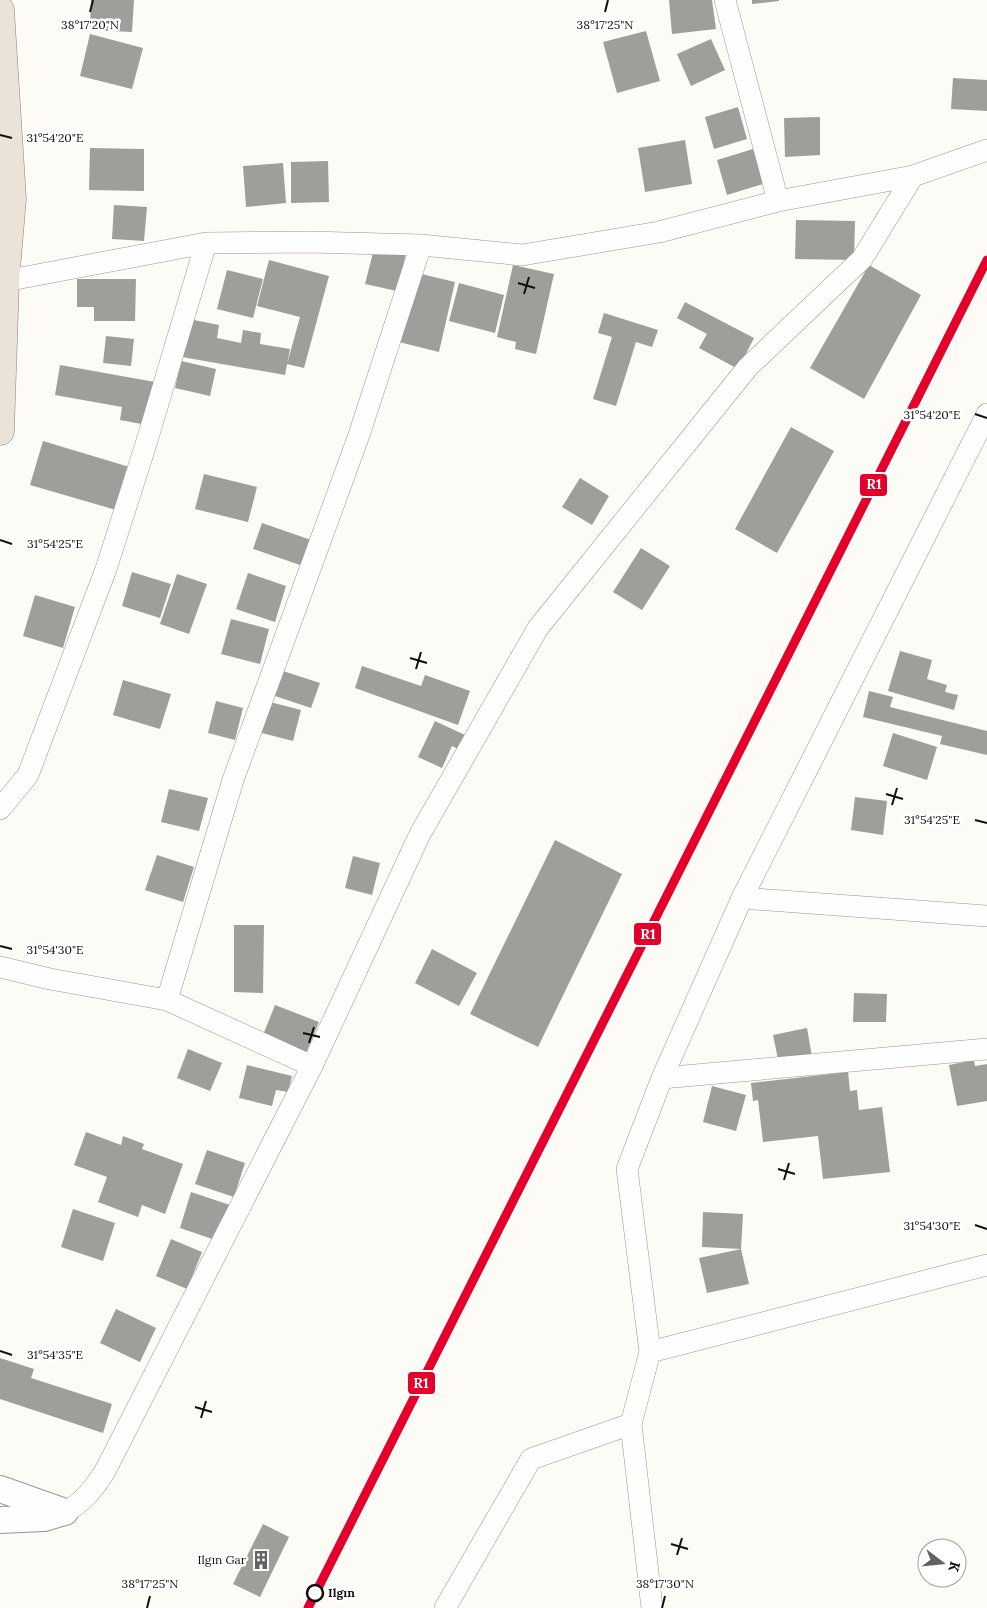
<svg xmlns="http://www.w3.org/2000/svg" width="987" height="1608" font-family="Lora,serif">
	<rect width="100%" height="100%" fill="#fcfbf5"/>
	<path fill="#a09e9a" d="M91 0H134L132 32 90 30Z
		M669 0H712L716 29 672 34Z
		M752 0H779V1L752 4Z
		M646 31 660 81 617 93 603 42Z
		M90 34 143 48 132 89 80 76Z
		M711 39 725 70 691 86 677 54Z
		M953 78 987 80V111L951 109Z
		M738 107 747 139 714 149 705 117Z
		M820 117V155L785 157 784 118Z
		M685 140 692 184 645 192 638 148Z
		M90 148 144 149V191L89 190Z
		M753 149 763 184 727 195 717 160Z
		M328 161 329 202 291 203V162Z
		M283 163 286 203 246 207 243 166Z
		M114 205 147 207 144 241 112 239Z
		M796 220 855 221 854 260 795 259Z
		M375 245 406 253 397 291 365 284Z
		M269 260 329 276 304 368 287 364 300 317 257 306Z
		M513 265 554 274 536 354 515 349 516 342 497 337Z
		M869 265 921 295 864 399 810 368Z
		M227 270 263 279 253 318 217 309Z
		M417 273 455 282 439 352 399 342Z
		M77 279H136L135 321H94V307H77Z
		M459 283 504 295 495 333 449 321Z
		M685 302 754 338 738 369 699 348 707 334 677 318Z
		M604 313 658 330 652 347 636 342 616 406 593 399 612 337 598 333Z
		M189 319 219 325 217 338 241 343 243 330 261 333 260 344 290 349 285 375 182 357Z
		M106 336 134 339 131 366 103 363Z
		M181 361 216 369 210 396 175 388Z
		M60 365 155 382 147 425 120 420 122 407 55 395Z
		M791 427 834 451 777 553 735 529Z
		M43 441 136 469 123 512 30 485Z
		M204 474 257 487 248 522 195 509Z
		M580 478 609 496 592 525 562 507Z
		M262 523 314 541 306 567 253 549Z
		M641 548 670 566 642 610 613 592Z
		M132 572 171 584 160 618 122 606Z
		M248 573 286 586 275 622 236 609Z
		M177 574 207 584 189 634 160 624Z
		M35 595 75 607 63 648 23 636Z
		M231 619 269 629 260 664 221 654Z
		M900 651 932 660 927 679 947 685 945 692 958 695 954 710 888 691Z
		M362 666 421 686 425 675 470 691 458 725 355 688Z
		M283 671 320 683 311 708 275 696Z
		M123 680 171 694 160 729 113 715Z
		M869 691 893 697 890 707 987 731V755L940 744 942 736 863 717Z
		M216 701 243 708 235 740 208 733Z
		M266 701 301 710 293 741 258 732Z
		M435 721 465 735 458 749 452 746 442 768 418 757Z
		M893 733 937 747 927 780 883 766Z
		M169 789 208 798 199 831 161 822Z
		M855 797 887 801 883 835 851 830Z
		M555 840 622 874 538 1047 470 1014Z
		M157 855 194 867 183 902 145 890Z
		M353 856 380 863 372 895 345 888Z
		M234 925H264L263 993 234 992Z
		M432 949 477 973 459 1006 415 983Z
		M854 993 887 994 886 1022H853Z
		M275 1005 319 1022 306 1053 263 1035Z
		M807 1028 812 1057 779 1064 773 1035Z
		M188 1049 222 1063 210 1091 177 1078Z
		M974 1060 975 1066 987 1064V1101L957 1106 949 1065Z
		M247 1065 292 1076 288 1092 276 1090 272 1106 239 1098Z
		M848 1072 850 1091 857 1090 859 1110 882 1107 890 1172 823 1179 818 1136 763 1142 758 1100 753 1101 751 1083Z
		M712 1086 746 1095 736 1131 703 1122Z
		M86 1132 121 1145 123 1136 144 1144 142 1149 183 1164 165 1214 142 1205 138 1217 98 1202 107 1177 74 1165Z
		M207 1150 245 1163 234 1197 195 1184Z
		M191 1192 230 1205 218 1241 180 1228Z
		M73 1209 115 1223 103 1261 61 1247Z
		M703 1212 743 1214 741 1249 702 1247Z
		M171 1239 202 1252 187 1289 156 1276Z
		M741 1249 749 1284 707 1293 699 1258Z
		M116 1309 156 1328 140 1362 100 1343Z
		M0 1358 34 1369 31 1378 112 1404 103 1433 0 1399Z
		M263 1524 289 1537 260 1597 233 1584Z"/>
	<g fill="none" stroke-linecap="round" stroke-linejoin="round">
		<g stroke="#969693" stroke-width="22">
			<path id="minor" d="M725 0 778 201
				M5 281 206 243 310 242 421 245 522 255 659 232 778 201 913 176 987 150
				M0 809 28 775 106 569 146 444 206 243
				M742 898 987 916
				M0 967 50 979 167 1000 312 1066
				M167 1000 233 780 359 435 421 245
				M662 1078 987 1049
				M650 1352 987 1265
				M65 1512C83 1503 93 1489 104 1473L312 1066 420 834 538 628 748 367 862 259 913 176
				M445 1608 531 1459 631 1424
				M652 1608 631 1424 650 1352 627 1169 662 1078 742 898 987 414"/>
		</g>
		<g stroke="#969693" stroke-width="28">
			<path id="tertiary" d="M0 1489 65 1512
				M0 1520 44 1518 64 1512"/>
		</g>
		<g stroke="#848380" stroke-width="29">
			<path id="trunk" d="M0 10 12 199 5 281 0 431"/>
		</g>
		<use href="#minor" stroke="#fffefe" stroke-width="21"/>
		<use href="#tertiary" stroke="#fffefe" stroke-width="26"/>
		<use href="#trunk" stroke="#ece3d8" stroke-width="28"/>
		<g stroke="#fff" stroke-width="12">
			<path id="rail-1" d="M308 1608 987 260"/>
		</g>
		<use href="#rail-1" stroke="#e4002b" stroke-width="9"/>
	</g>
	<path fill="none" stroke="#101010" stroke-width="2" d="M90 12 93 0M605 12 608 0M0 135 12 138M518 283 535 288M524 294 529 277M975 414 987 418M0 540 12 544M410 658 427 663M416 669 421 652M886 794 903 799M892 805 897 788M975 820 987 823M0 946 12 949M303 1033 320 1037M309 1043 314 1027M778 1169 795 1174M784 1180 789 1163M975 1225 987 1229M0 1351 12 1355M195 1407 212 1412M201 1418 206 1401M671 1544 688 1549M677 1555 682 1538M147 1608 150 1596M662 1608 665 1596"/>
	<defs>
		<g id="building-bare" transform="scale(1.5)"><path d="M-4-6H4V6H1V3H-1V6H-4ZM-2.5-4.3h1.7v1.8h-1.7ZM.8-4.3h1.7v1.8H.8ZM-2.5-1h1.7V.8h-1.7ZM.8-1h1.7V.8H.8Z" fill="#636260" stroke="#fff" stroke-width="2.5" paint-order="stroke"/></g>
	</defs>
	<g fill-rule="evenodd">
		<use href="#building-bare" x="261" y="1560"/>
	</g>
	<circle fill="#fff" stroke="#101010" stroke-width="2.5" cx="315" cy="1593" r="8"/>
	<g text-anchor="middle" stroke-width="5" stroke-linejoin="round" paint-order="stroke">
		<g font-size="12" fill="#101010" stroke="#fff" text-anchor="end">
			<text x="246" y="1564">Ilgın Gar</text>
		</g>
		<g font-size="12" font-weight="bold" fill="#101010" stroke="#fff" text-anchor="start">
			<text x="328" y="1597">Ilgın</text>
		</g>
	</g>
	<g font-size="12" text-anchor="middle" fill="#101010" stroke="#fff" stroke-width="5" stroke-linejoin="round" paint-order="stroke">
		<text x="90" y="29">38°17'20"N</text>
		<text x="605" y="29">38°17'25"N</text>
		<text x="55" y="142">31°54'20"E</text>
		<text x="932" y="419">31°54'20"E</text>
		<text x="55" y="548">31°54'25"E</text>
		<text x="932" y="824">31°54'25"E</text>
		<text x="55" y="954">31°54'30"E</text>
		<text x="932" y="1230">31°54'30"E</text>
		<text x="55" y="1359">31°54'35"E</text>
		<text x="150" y="1588">38°17'25"N</text>
		<text x="665" y="1588">38°17'30"N</text>
	</g>
	<g stroke="#fff" stroke-width="2">
		<rect x="859" y="473" width="29" height="24" rx="5" fill="#e4002b"/>
		<rect x="633" y="922" width="29" height="24" rx="5" fill="#e4002b"/>
		<rect x="407" y="1371" width="29" height="24" rx="5" fill="#e4002b"/>
	</g>
	<g font-size="14" text-anchor="middle" font-weight="bold" fill="#fff">
		<text x="874" y="489">R1</text>
		<text x="648" y="939">R1</text>
		<text x="421" y="1388">R1</text>
	</g>
	<g transform="translate(942 1563) rotate(106)"><circle r="24" fill="#ffffff" stroke="#9f9f9f"/>
	<path d="M0-4L9 19L0 12L-9 19Z" fill="#636260"/>
	<text y="-8" font-size="14" font-weight="bold" text-anchor="middle" fill="#101010">K</text>
	</g>
</svg>
